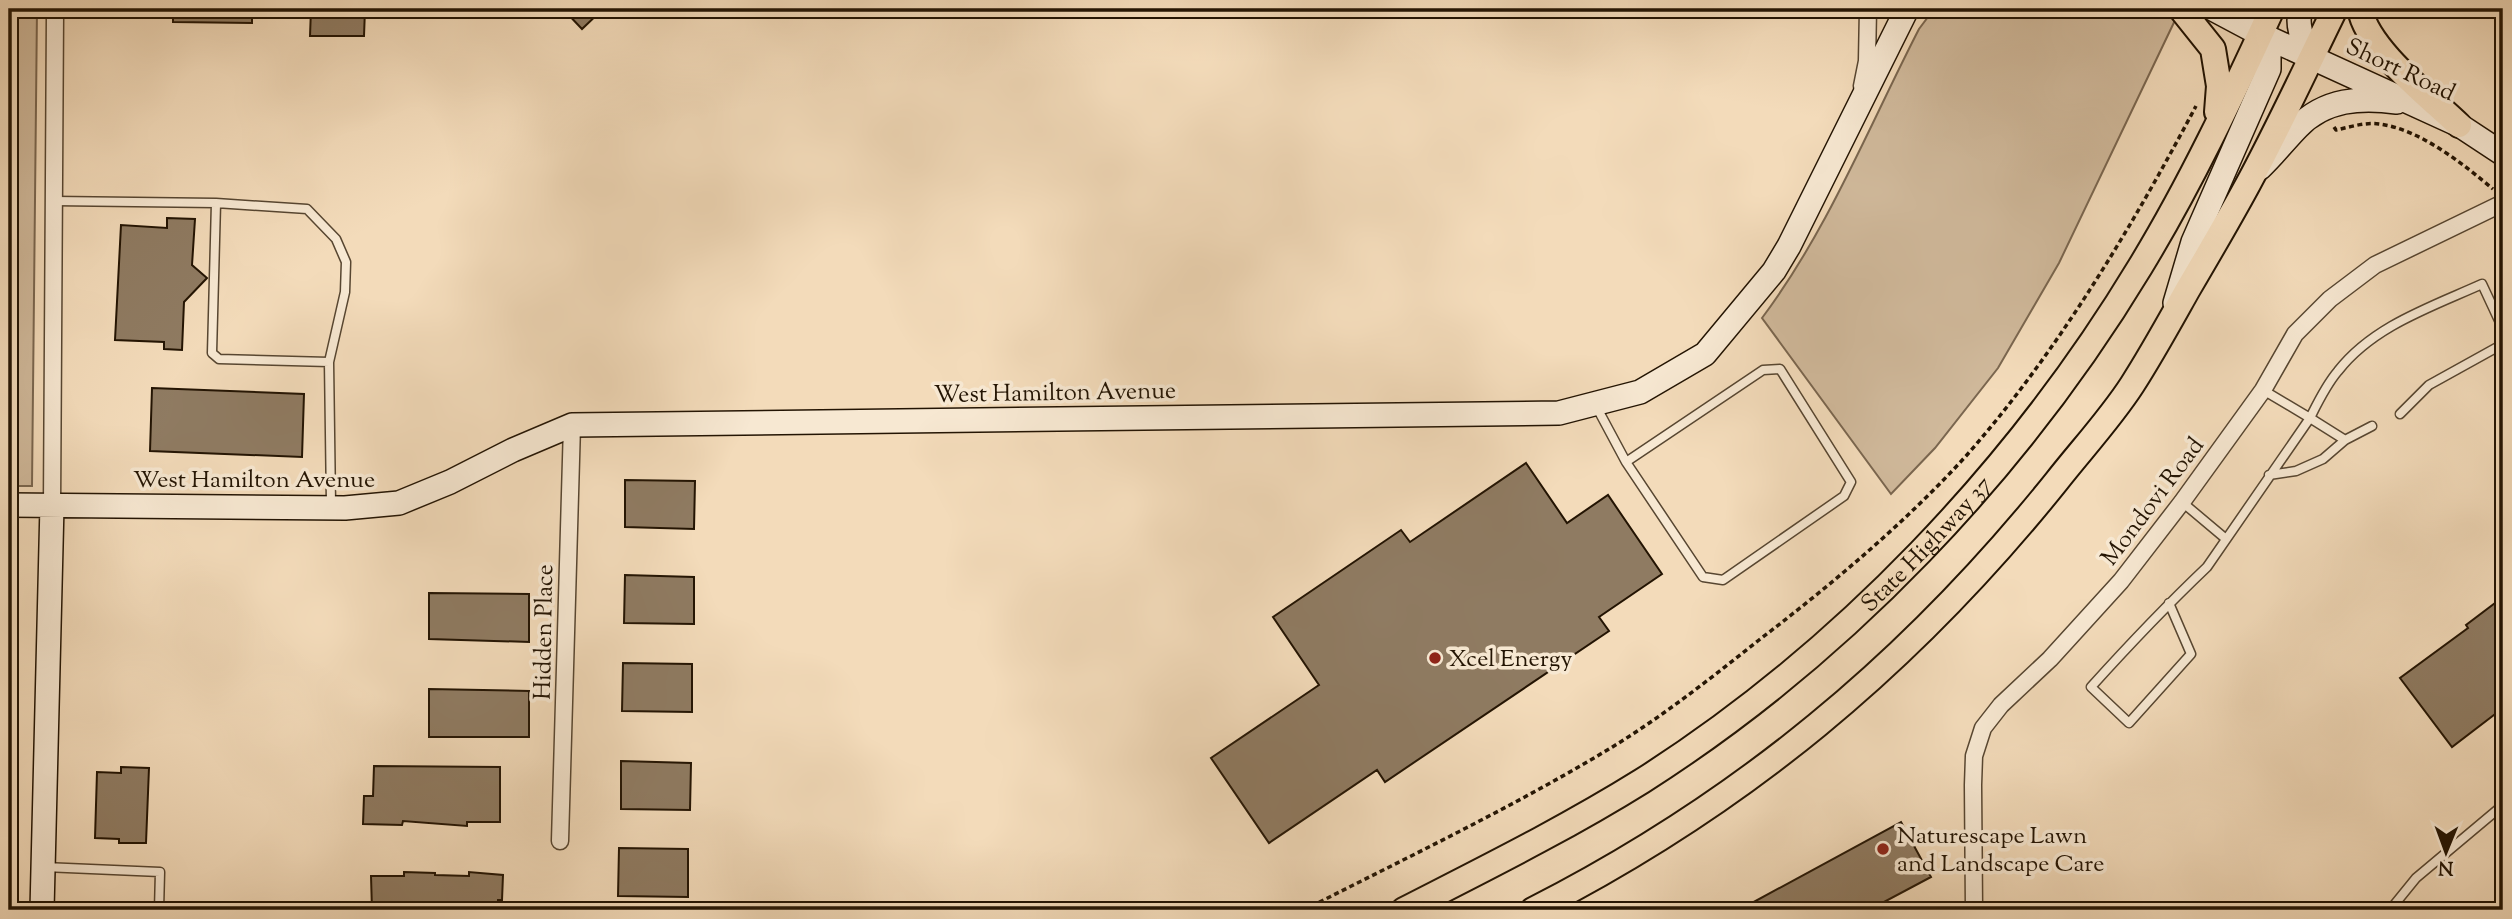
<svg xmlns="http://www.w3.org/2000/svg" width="2512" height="919" font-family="'Sorts Mill Goudy',serif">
	<rect width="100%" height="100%" fill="#f3dbba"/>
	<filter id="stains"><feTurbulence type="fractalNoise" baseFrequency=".00286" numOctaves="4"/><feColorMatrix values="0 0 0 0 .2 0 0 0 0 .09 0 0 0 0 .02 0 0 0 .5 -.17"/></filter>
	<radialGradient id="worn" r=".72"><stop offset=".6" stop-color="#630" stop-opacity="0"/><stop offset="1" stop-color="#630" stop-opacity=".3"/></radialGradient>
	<path fill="#d0b99b" stroke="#7a664f" stroke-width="2" d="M9 9H37L32 486H9Z
		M1934 9H2170L2178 14 2059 263 1998 368 1935 448 1891 494 1762 318C1828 230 1869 126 1919 29Z"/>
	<path fill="#8f7b62" stroke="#231403" stroke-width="2" d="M173 9H252V23L173 22Z
		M311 9H365L364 36H310Z
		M563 9H603L582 29Z
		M167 218 195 219 192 265 207 278 184 302 182 350 164 349V342L115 340 121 225 167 228Z
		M152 388 304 394 302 457 150 451Z
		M1526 463 1567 523 1608 495 1662 574 1599 617 1609 631 1385 782 1377 770 1269 843 1211 758 1319 685 1273 617 1401 530 1410 542Z
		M625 480 695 481 694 529 625 527Z
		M625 575 694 577V624L624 623Z
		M429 593 529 594V642L429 639Z
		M2503 597V708L2452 747 2400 678 2468 628 2466 625Z
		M623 663 692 664V712L622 711Z
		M429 689 529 691V737H429Z
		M621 761 691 763 690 810 621 809Z
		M374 766 500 767V822H467V826L403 821 402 825 363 824 364 796H373Z
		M121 767 149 768 146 843H119V839L95 838 97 772 121 773Z
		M1901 822 1931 877 1869 910H1739Z
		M619 848 688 849V897L618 896Z
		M404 872 435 873V875L469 876V872L503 875 502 900H498V910H372L371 876H404Z"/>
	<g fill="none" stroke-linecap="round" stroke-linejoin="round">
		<g stroke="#574631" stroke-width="11">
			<path id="lane" d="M54 201 216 203 307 209 336 239 346 262 345 292 329 362 331 504
				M216 203 212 353 219 359 329 362
				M2263 390 2310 418C2318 402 2326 385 2338 371 2373 326 2431 307 2482 284L2503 329
				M1596 406 1626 462 1703 577 1723 580 1844 496 1851 482 1780 369 1763 370 1626 462
				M2400 414 2429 385 2503 344
				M2269 475 2296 471 2323 459 2345 440 2372 426
				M2182 502 2226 539
				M2169 603 2191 654 2129 723 2091 687C2128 646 2166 606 2207 567L2310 418 2345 440
				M44 867 160 872 159 910
				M2390 910 2416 878 2503 805"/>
		</g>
		<g stroke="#574631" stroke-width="19">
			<path id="street" d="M1862 86 1867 61 1868 9
				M52 505 55 13 57 9
				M560 841 572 425
				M1974 910 1973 785 1974 756 1983 728 2001 705 2050 659 2121 581 2182 502 2263 390 2295 334 2330 299 2375 265 2503 203"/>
		</g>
		<g stroke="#231403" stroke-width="26">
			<path id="secondary" d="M2213 9 2260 34 2459 125 2503 154
				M2301 9C2295 26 2304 42 2311 57
				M2260 168C2274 155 2285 140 2298 127 2325 99 2361 97 2397 102
				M2175 303 2193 242 2269 69V56L2260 34
				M9 505 345 508 399 503 450 482 513 450 572 425 1559 413 1640 392 1705 354 1774 271 1789 246 1907 9
				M42 910 52 505"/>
		</g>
		<g stroke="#231403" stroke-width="28">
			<g id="primary">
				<path d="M2181 9 2213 49 2219 86 2217 112"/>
				<path d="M2360 9C2367 49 2430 97 2459 125"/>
				<path id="s1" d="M1404 910C1484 869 1565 829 1642 781 1842 654 2018 469 2140 267 2190 185 2232 96 2272 9"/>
				<path d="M1533 910C1741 804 1909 665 2056 482 2081 450 2110 419 2132 385 2152 354 2170 321 2188 289 2208 255 2228 221 2247 186 2278 129 2306 68 2335 9"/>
			</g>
		</g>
		<path stroke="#231403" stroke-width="3.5" stroke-dasharray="5 3.5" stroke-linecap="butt" d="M2334 127 2336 130C2350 127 2365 122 2379 124 2420 129 2463 164 2493 189
			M1304 910C1406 858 1511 808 1609 749 1662 717 1711 678 1759 640 1832 584 1904 524 1966 456 2057 353 2132 227 2196 106"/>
		<use href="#lane" stroke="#f7e8d2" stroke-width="8"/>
		<use href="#street" stroke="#f7e8d2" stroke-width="16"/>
		<use href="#secondary" stroke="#f7e8d2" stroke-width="23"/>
		<use href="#primary" stroke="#f3dbba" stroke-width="24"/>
	</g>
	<g fill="#8f2418" stroke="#f7e8d2" stroke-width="2.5">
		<circle cx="1435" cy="658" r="7"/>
		<circle cx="1883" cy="849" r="7"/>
	</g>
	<g text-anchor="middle" stroke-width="7" stroke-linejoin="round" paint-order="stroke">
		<g font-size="24" fill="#231403" stroke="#f7e8d2">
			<text transform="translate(2401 69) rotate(25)" y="8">Short Road</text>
			<text transform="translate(1055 392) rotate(-1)" y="8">West Hamilton Avenue</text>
			<text x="254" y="487">West Hamilton Avenue</text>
			<text transform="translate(2152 501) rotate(-53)" y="8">Mondovi Road</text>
			<text dy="8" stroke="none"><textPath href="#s1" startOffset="642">State Highway 37</textPath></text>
			<text transform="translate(543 632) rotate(-89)" y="8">Hidden Place</text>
		</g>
		<g font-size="24" fill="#231403" stroke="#f7e8d2" text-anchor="start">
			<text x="1449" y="666">Xcel Energy</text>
			<text x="1897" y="843">Naturescape Lawn<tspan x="1897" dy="28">and Landscape Care</tspan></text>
		</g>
	</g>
	<rect width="2512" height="919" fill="none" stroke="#f3dbba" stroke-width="35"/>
	<rect x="10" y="10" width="2491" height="898" fill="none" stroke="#231403" stroke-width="3.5"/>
	<rect x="18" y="18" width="2477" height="884" fill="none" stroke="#231403" stroke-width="2"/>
	<g transform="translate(2446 852) rotate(181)" stroke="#f7e8d2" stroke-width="5" paint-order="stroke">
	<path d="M0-5L12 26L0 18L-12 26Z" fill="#231403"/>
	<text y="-10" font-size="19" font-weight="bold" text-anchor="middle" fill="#231403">N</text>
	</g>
	<rect width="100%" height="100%" filter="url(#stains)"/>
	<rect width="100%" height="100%" fill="url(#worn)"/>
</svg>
